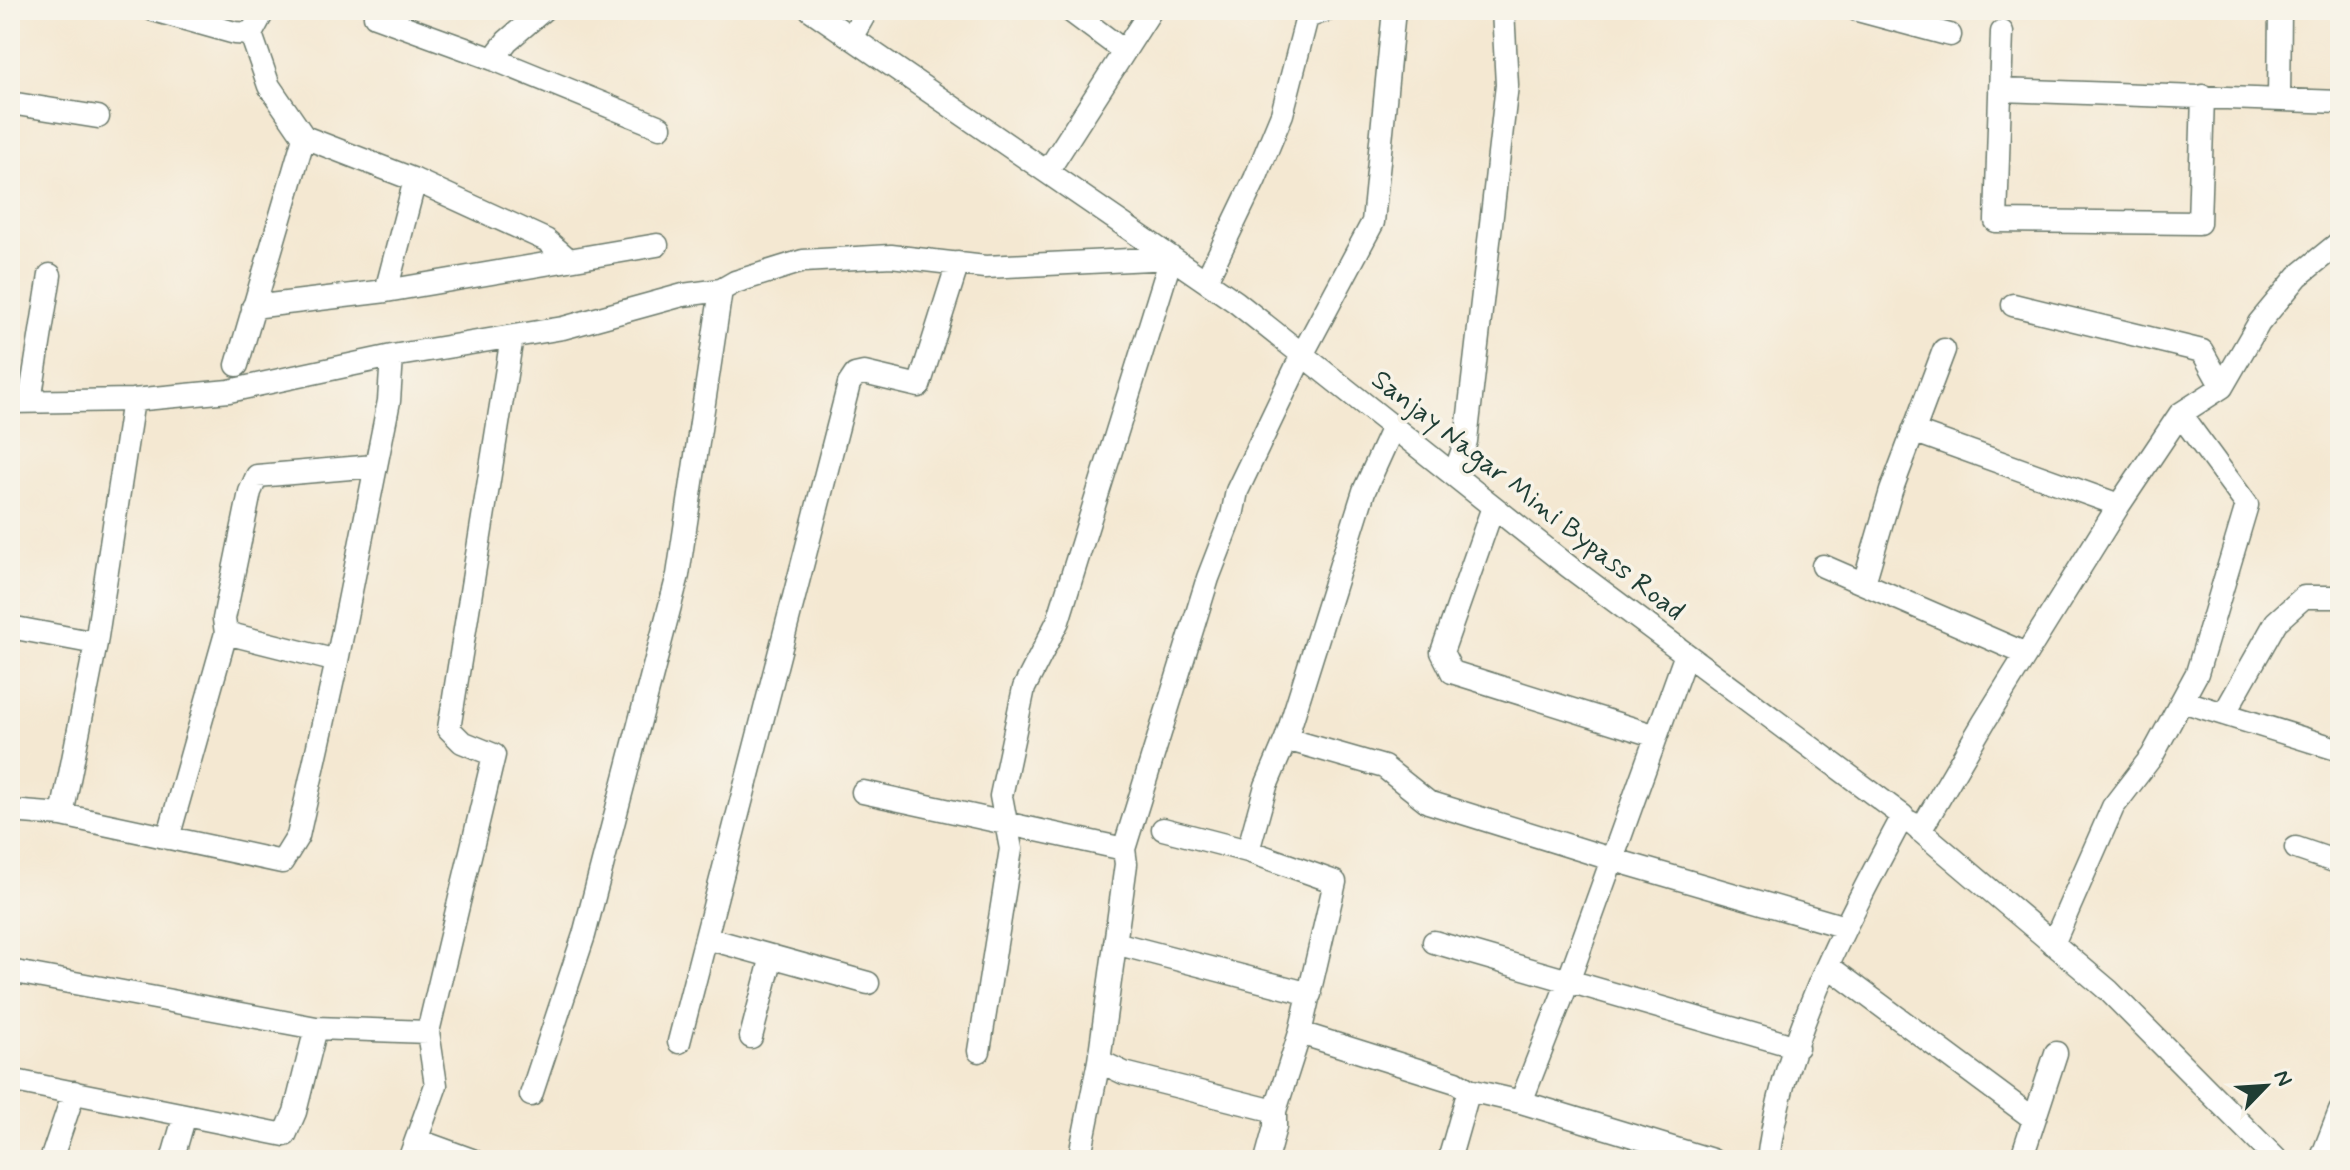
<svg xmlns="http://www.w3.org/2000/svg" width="2350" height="1170" font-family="Mynerve,sans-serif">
	<rect width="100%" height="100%" fill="#f7f3e8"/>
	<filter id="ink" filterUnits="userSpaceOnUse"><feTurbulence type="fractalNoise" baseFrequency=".0125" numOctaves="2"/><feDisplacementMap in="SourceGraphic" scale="16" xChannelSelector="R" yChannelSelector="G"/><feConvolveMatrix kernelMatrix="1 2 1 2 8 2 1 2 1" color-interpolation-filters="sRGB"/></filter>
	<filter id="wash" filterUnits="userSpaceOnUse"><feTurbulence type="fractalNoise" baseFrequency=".006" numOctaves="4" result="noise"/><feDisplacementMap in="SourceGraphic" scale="32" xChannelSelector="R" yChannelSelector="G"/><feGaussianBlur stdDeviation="1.8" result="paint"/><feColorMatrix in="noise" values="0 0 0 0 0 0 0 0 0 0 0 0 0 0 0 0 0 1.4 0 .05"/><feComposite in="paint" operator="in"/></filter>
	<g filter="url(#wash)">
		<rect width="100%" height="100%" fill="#f4e8d2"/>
	</g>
	<g filter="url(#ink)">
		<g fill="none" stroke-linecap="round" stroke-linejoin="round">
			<g stroke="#6a796b" stroke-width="25">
				<path id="minor" d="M153 10 235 33 251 34 269 86 304 137 415 180 546 240 569 260
					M811 10 1236 302 1568 566 1903 816C1847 921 1782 1041 1768 1160
					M1069 10 1124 51
					M1857 10 1950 35
					M2277 10 2280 11 2279 99
					M375 16 493 59 660 127
					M2002 32 1996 221 2199 223 2203 96
					M251 34 264 10
					M851 38 867 10
					M493 59 507 41 543 10
					M2000 90 2340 102
					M10 103 98 117
					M1047 172 1151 10
					M1206 281 1255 179 1282 114 1307 17 1327 10
					M386 291 415 180
					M2013 305 2202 351 2222 387
					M253 307 386 291 657 245
					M237 365 304 137
					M30 401 50 275
					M10 402 133 400 229 391 392 356 563 328 683 295 721 290 735 282 803 261 891 256 985 267 1171 258 1058 621 1024 688 1001 796 1011 849 979 1051
					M1913 431 2119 505
					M1454 475 1466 441 1507 85 1503 10
					M1493 507 1442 652 1452 672 1656 736
					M1823 566 2026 654
					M1864 583 1891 491 1944 350
					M10 627 96 643
					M226 633 337 661
					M2182 701 2340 750
					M2224 714 2276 622 2304 597H2340
					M1286 739 1384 767 1428 802 1611 859 1845 927
					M863 792 1124 849 1126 864 1099 1061 1079 1160
					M10 811 62 815 282 862 298 836 337 661 389 401 392 356
					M62 815 96 643 133 400
					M1910 822 2109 991 2277 1160
					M1163 829 1248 851 1335 882 1300 1033 1275 1111
					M1920 831 1984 722 2119 505 2180 414 2222 387 2259 323 2298 276 2340 242
					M168 838 226 633 224 619 250 492 257 476 374 466
					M2296 848 2340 863
					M1124 849 1208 578 1232 516 1237 491 1302 355 1373 222 1394 10
					M1248 851 1266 786 1286 739 1364 491 1393 427
					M706 938 868 983
					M1434 942 1797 1047
					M1115 943 1310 994
					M2053 944 2113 807 2152 756 2197 673 2247 505 2180 414
					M1828 966 2034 1119
					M10 971 316 1028 428 1032
					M1300 1033 1456 1082 1469 1090 1521 1102 1712 1160
					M751 1037 772 956
					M679 1042 849 384 855 375 864 373 919 386 958 263
					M1099 1061 1124 1073 1275 1111V1127L1266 1160
					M10 1080 185 1115
					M531 1095 584 935 678 575 721 290
					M1521 1102 1569 979 1686 654
					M417 1140 472 1160
					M51 1160 74 1092
					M172 1160 185 1115 285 1135 295 1112 316 1028
					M409 1160 436 1085 428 1032 494 755 462 742 449 729 512 337
					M1449 1160 1469 1090
					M2021 1160 2056 1053
					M2321 1160 2340 1111"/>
			</g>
			<use href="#minor" stroke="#fff" stroke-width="22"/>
		</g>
	</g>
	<g text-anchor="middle" stroke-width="7" stroke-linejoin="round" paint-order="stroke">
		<g font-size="28" fill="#1f3d34" stroke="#f7f3e8">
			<text transform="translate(1529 494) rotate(38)" y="10">Sanjay Nagar Mini Bypass Road</text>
		</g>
	</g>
	<rect width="2350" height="1170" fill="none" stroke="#f7f3e8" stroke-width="40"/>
	<g transform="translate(2266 1086) rotate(65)" stroke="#f7f3e8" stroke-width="6" paint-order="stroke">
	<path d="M0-6L14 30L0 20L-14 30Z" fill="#1f3d34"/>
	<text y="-12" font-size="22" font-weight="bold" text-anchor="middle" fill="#1f3d34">N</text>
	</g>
</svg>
